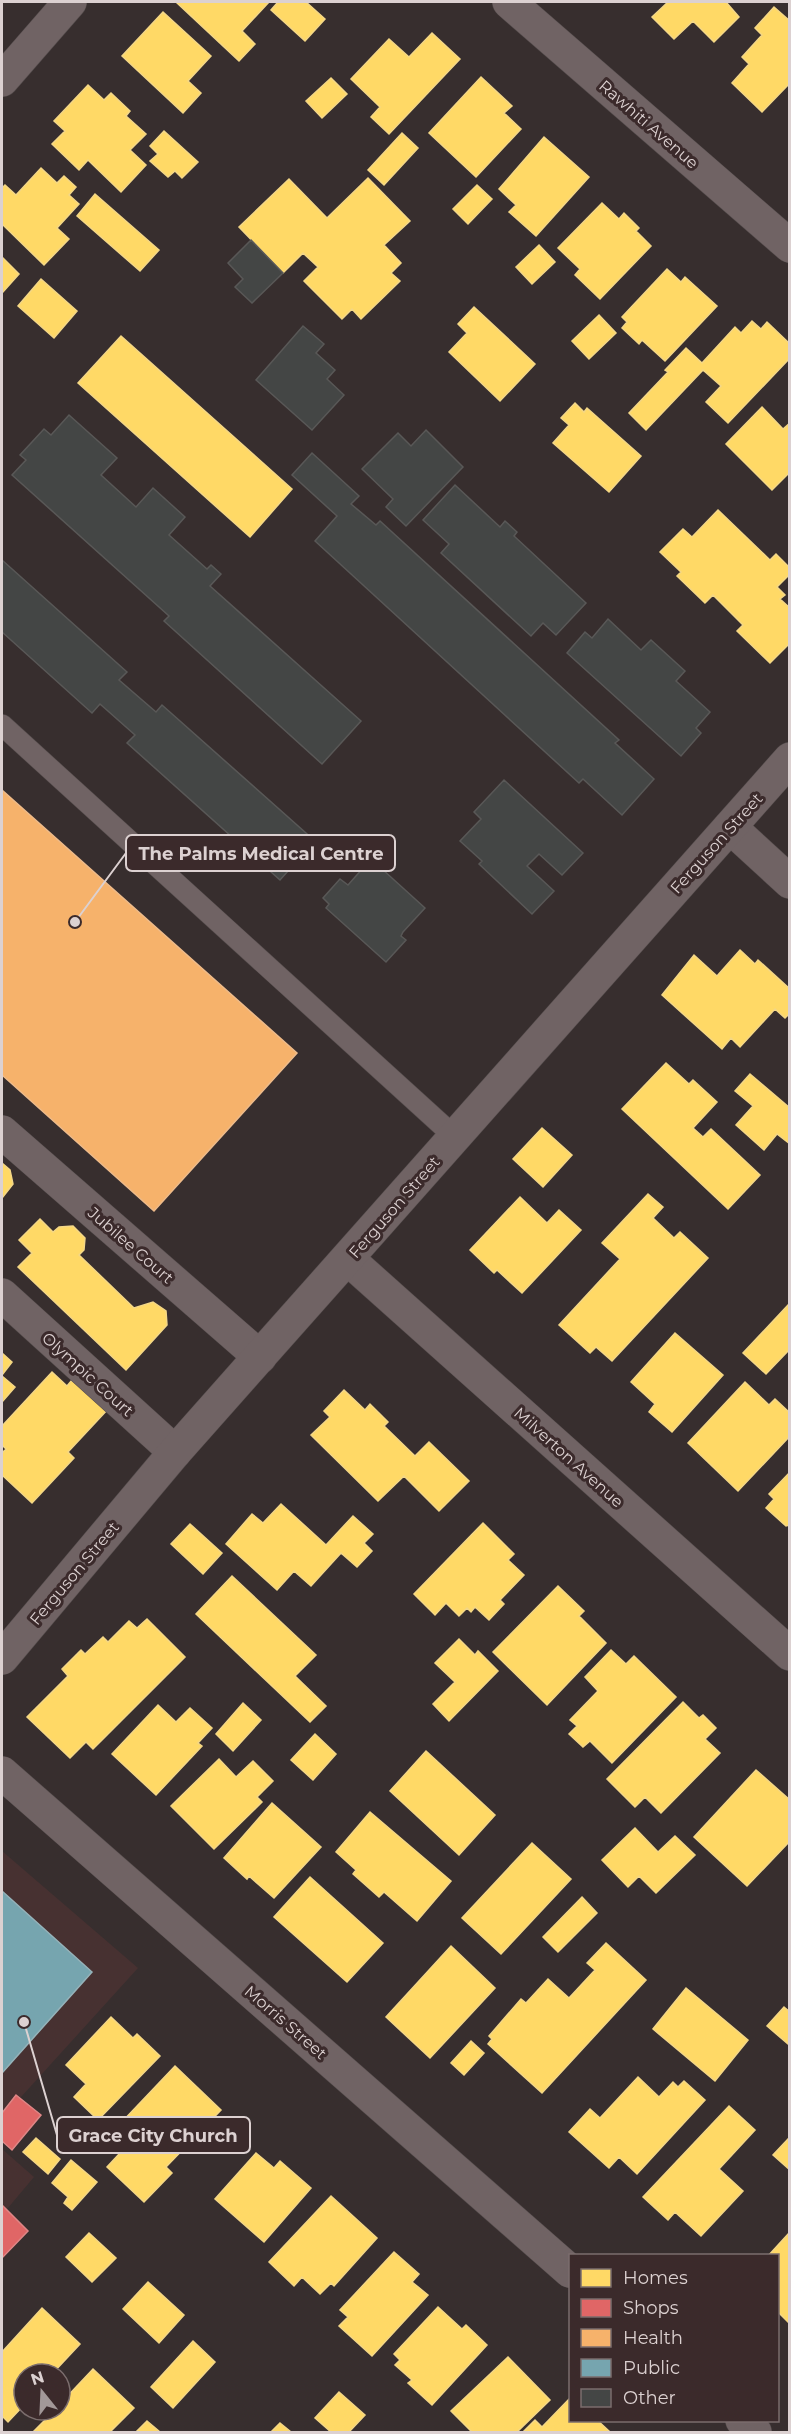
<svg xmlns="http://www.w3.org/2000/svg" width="791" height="2434" font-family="Montserrat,sans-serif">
	<rect width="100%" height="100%" fill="#372e2e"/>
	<path fill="#473131" d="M2 1851 138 1968 2 2118Z
		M2 2149 34 2177 2 2215Z"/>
	<path fill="#ffd966" stroke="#f4d786" stroke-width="1.5" d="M176 2H269L242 31 255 44 239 61Z
		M278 2H306L325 19 305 41 271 10Z
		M668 2H726L739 17 714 42 693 21 674 39 652 17Z
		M774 7 790 21V83L762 112 732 83 749 64 742 57 762 35 755 28Z
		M163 12 211 56 188 81 201 93 183 113 122 56Z
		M432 33 460 59 389 134 371 117 380 107 351 79 389 39 409 57Z
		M481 77 512 106 504 113 521 129 476 177 429 133Z
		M331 78 347 94 322 118 306 101Z
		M88 85 104 100 111 93 130 111 126 116 146 134 130 150 146 165 121 192 88 160 79 170 52 144 65 131 54 121Z
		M164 131 198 162 182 178 175 171 168 177 150 161 158 154 150 146Z
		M402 133 418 148 384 185 368 170Z
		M544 137 589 177 536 236 509 212 516 205 499 189Z
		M41 168 57 183 64 176 76 187 69 195 79 204 57 228 69 239 44 265 2 224V188L5 185 16 195Z
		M368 178 410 221 384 245 401 263 391 273 400 281 361 319 352 309 342 319 304 281 318 267 303 253 283 273 239 227 289 179 327 218Z
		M477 185 492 199 468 224 453 209Z
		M95 194 159 250 140 271 77 216Z
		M602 203 619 219 624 213 639 228 636 231 651 246 600 299 575 275 580 269 558 248Z
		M539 245 555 262 532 284 516 267Z
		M2 257 19 274 2 293Z
		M667 269 681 282 685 277 717 306 665 361 642 340 639 344 622 328 627 322 622 317Z
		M41 279 77 311 54 338 18 306Z
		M474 307 535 364 500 401 449 352 467 333 458 324Z
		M599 315 616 333 589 359 572 341Z
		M752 321 761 329 767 322 790 344V358L728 423 706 402 721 386 703 370 646 430 629 413 668 372 665 370 686 348 702 363 735 327 741 333Z
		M121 336 292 489 250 537 78 383Z
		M575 403 584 412 587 408 641 456 609 492 553 443 569 425 561 418Z
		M762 407 783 429 790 423V472L772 490 726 444Z
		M718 510 770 560 776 554 790 568V574L777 587 785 595 780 599 790 608V643L770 663 737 631 743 625 713 595 705 603 677 576 681 572 660 552 683 529 692 537Z
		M740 950 755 964 758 960 790 989V1013L785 1018 775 1009 740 1047 731 1038 722 1049 662 995 694 955 717 976Z
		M666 1063 689 1084 693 1080 717 1102 693 1128 703 1137 711 1129 760 1175 728 1209 622 1109Z
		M750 1074 790 1108V1144L777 1134 764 1150 736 1125 753 1106 735 1091Z
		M542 1128 572 1155 543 1187 513 1159Z
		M2 1163 10 1170 13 1184 2 1198Z
		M648 1194 663 1207 653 1218 674 1238 680 1232 708 1258 612 1361 596 1347 590 1353 559 1325 620 1259 602 1243Z
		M520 1197 547 1223 559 1210 581 1230 522 1293 497 1270 494 1273 470 1250Z
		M40 1219 53 1232 59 1227 73 1226 85 1238 84 1250 79 1255 134 1308 153 1302 166 1311 167 1325 126 1370 18 1267 32 1253 19 1240Z
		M790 1303V1349L766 1374 743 1353Z
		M675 1333 723 1375 672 1432 649 1412 655 1404 631 1382Z
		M2 1353 12 1362 2 1375Z
		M52 1372 67 1386 72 1380 108 1409 68 1452 74 1458 32 1503 2 1475V1453L6 1449 2 1445V1426Z
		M2 1376 15 1387 2 1402Z
		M745 1382 769 1405 775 1399 790 1413V1436L738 1491 688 1443Z
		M344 1390 365 1410 370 1404 388 1422 384 1426 415 1456 429 1442 469 1481 439 1511 404 1476 378 1501 311 1435 330 1417 324 1411Z
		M790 1472V1525L786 1526 766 1508 774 1499 769 1494Z
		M281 1504 326 1545 353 1516 373 1534 364 1543 372 1551 357 1567 341 1553 311 1586 294 1571 277 1590 226 1544 252 1514 263 1523Z
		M483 1523 514 1554 508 1560 524 1575 500 1600 504 1604 489 1620 475 1607 471 1612 467 1608 459 1616 446 1603 435 1615 414 1594Z
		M190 1524 222 1553 203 1574 171 1544Z
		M232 1576 316 1655 295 1676 326 1706 310 1722 196 1614Z
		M558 1586 584 1611 579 1616 606 1643 547 1705 493 1652Z
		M147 1619 185 1657 93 1749 86 1742 70 1758 27 1717 68 1676 62 1669 81 1650 85 1654 103 1637 108 1642 129 1621 137 1628Z
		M459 1639 475 1655 478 1651 498 1671 449 1721 433 1704 455 1682 435 1663Z
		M611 1650 626 1664 634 1656 676 1697 612 1763 590 1741 583 1747 569 1734 577 1726 570 1720 598 1691 585 1677Z
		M683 1702 699 1718 703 1715 716 1728 705 1739 720 1753 661 1813 645 1797 635 1807 607 1779Z
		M243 1703 261 1720 233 1751 216 1734Z
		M158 1705 176 1722 190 1708 212 1728 198 1743 202 1746 156 1795 112 1754Z
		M315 1734 336 1754 313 1780 291 1760Z
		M426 1751 495 1815 459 1855 390 1791Z
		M219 1759 236 1777 253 1761 273 1781 257 1797 262 1802 214 1849 171 1806Z
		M756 1770 790 1800V1841L747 1886 694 1837Z
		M272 1803 321 1847 274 1898 249 1876 247 1879 224 1858Z
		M370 1812 451 1881 417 1921 384 1892 379 1897 353 1874 356 1870 336 1852Z
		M635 1828 658 1852 675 1836 695 1855 656 1893 639 1876 628 1887 602 1860Z
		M532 1843 571 1879 501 1954 462 1918Z
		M310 1877 383 1943 347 1982 274 1917Z
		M582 1897 597 1913 558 1952 543 1937Z
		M606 1943 646 1980 542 2093 488 2044 492 2039 489 2036 521 1999 526 2003 548 1979 569 1998 595 1970 587 1963Z
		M451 1946 495 1988 430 2058 386 2017Z
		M686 1988 748 2040 715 2081 653 2029Z
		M784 2007 790 2012 788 2044 767 2026Z
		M111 2017 133 2038 137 2034 160 2056 98 2120 74 2097 86 2084 66 2065Z
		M471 2041 484 2053 464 2075 451 2063Z
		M175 2066 221 2110 166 2167 172 2173 144 2202 107 2167 134 2138 120 2124Z
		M638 2077 659 2097 673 2082 678 2087 684 2081 705 2100 637 2174 619 2157 609 2168 569 2132 590 2109 600 2118Z
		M729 2106 755 2130 719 2169 743 2191 701 2236 675 2212 668 2220 643 2197Z
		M790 2137V2170L773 2155Z
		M36 2138 60 2159 48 2174 23 2152Z
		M256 2153 274 2168 280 2161 311 2188 264 2242 215 2199Z
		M71 2160 97 2182 72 2210 64 2203 68 2197 52 2183Z
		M331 2196 377 2238 334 2286 331 2283 320 2294 302 2277 294 2286 269 2262Z
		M790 2232V2324L778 2312V2256H768Z
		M89 2233 116 2258 92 2282 66 2257Z
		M394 2252 419 2274 412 2282 428 2295 372 2356 339 2326 348 2317 340 2310Z
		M148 2282 184 2315 159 2343 123 2309Z
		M438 2307 462 2329 466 2325 487 2345 432 2405 408 2383 412 2380 395 2365 400 2360 394 2354Z
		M42 2308 80 2344 52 2374H24V2405L8 2422 2 2416V2352Z
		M193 2341 215 2362 173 2408 151 2387Z
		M508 2357 550 2400 517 2432H472L451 2411Z
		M93 2369 134 2408 110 2432H33L55 2410H60V2404Z
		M339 2392 365 2415 349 2432H331L315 2418Z
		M570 2398V2420H597L610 2432H523L535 2420 542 2427Z
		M147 2421 160 2432H136Z
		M280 2423 291 2432H271Z"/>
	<path fill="#e06666" stroke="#df8686" stroke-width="1.5" d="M16 2095 41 2115 12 2150 2 2141V2113Z
		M2 2205 28 2231 2 2258Z"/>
	<path fill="#f6b26b" stroke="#eebb8a" stroke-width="1.5" d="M2 790 297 1053 154 1211 2 1075Z"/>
	<path fill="#76a5af" stroke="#95b2b9" stroke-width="1.5" d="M2 1891 92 1972 2 2073Z"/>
	<path fill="#444645" stroke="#595857" stroke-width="1.5" d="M251 240 283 273 252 303 235 287 243 279 228 263Z
		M303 326 324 344 316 353 335 370 327 379 344 395 312 430 256 380Z
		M69 415 117 458 101 475 136 507 153 488 185 517 169 535 207 569 211 565 221 574 210 586 361 721 322 764 164 621 169 616 12 475 26 460 20 455 44 429 51 435Z
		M426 430 463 467 406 526 386 507 393 499 362 469 398 433 411 446Z
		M312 453 359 496 351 504 376 525 380 521 619 740 615 743 654 779 622 815 583 779 579 783 315 541 337 516 292 475Z
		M455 485 500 527 505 521 517 532 514 536 586 603 556 635 543 623 531 636 441 553 449 544 423 520Z
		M2 560 127 672 119 680 156 712 162 705 315 841 280 880 127 743 135 735 100 704 92 713 2 632Z
		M608 619 641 650 651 640 685 671 676 681 710 712 696 728 701 733 681 756 567 653 585 632 592 638Z
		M504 780 583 853 562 875 539 854 527 866 554 891 532 914 479 864 482 861 460 841 481 819 474 812Z
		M371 859 425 908 403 932 401 936 406 940 386 962 326 908 329 904 323 898 340 879 348 885Z"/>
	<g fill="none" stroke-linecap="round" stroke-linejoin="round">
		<g stroke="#544c4c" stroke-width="22">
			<path id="service" d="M2 725 455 1137"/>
		</g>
		<g stroke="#544c4c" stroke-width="34">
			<path id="minor" d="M509 2 790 246
				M2 80 70 2
				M730 827 790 882
				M2 1132 260 1357
				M348 1259 790 1654
				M2 1295 175 1452
				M2 1773 570 2271
				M742 2420 755 2432"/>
		</g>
		<g stroke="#544c4c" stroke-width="34">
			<path id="tertiary" d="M2 1658 175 1452 790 759"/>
		</g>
		<use href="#service" stroke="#706364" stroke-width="21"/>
		<use href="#minor" stroke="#706364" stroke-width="33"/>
		<use href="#tertiary" stroke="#706364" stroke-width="33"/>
	</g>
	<g text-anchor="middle" stroke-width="6" stroke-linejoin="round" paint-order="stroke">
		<g font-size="16" fill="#dcd1d1" stroke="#3b2a2b">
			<text transform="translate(649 124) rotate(41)" y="6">Rawhiti Avenue</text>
			<text transform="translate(716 843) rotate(-48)" y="6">Ferguson Street</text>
			<text transform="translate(394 1207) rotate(-49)" y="6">Ferguson Street</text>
			<text transform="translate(131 1245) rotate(41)" y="6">Jubilee Court</text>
			<text transform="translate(88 1374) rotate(42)" y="6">Olympic Court</text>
			<text transform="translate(569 1457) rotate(42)" y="6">Milverton Avenue</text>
			<text transform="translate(74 1573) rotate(-50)" y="6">Ferguson Street</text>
			<text transform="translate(286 2022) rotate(41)" y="6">Morris Street</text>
		</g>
	</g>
	<path fill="none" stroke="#dcd1d1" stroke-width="2" d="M75 922L126 853M24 2022L57 2135"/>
	<g fill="#dcd1d1" stroke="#3b2a2b" stroke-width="2">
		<circle cx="75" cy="922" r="6"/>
		<circle cx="24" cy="2022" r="6"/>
	</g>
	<g fill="#3b2a2b" stroke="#dcd1d1" stroke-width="2">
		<rect x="126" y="835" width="269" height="36" rx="6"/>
		<rect x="57" y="2117" width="193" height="36" rx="6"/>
	</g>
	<g font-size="18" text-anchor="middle" font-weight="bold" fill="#dcd1d1">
		<text x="261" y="860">The Palms Medical Centre</text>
		<text x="153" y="2142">Grace City Church</text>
	</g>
	<rect width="791" height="2434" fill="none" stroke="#dcd1d1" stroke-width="6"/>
	<rect x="569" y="2254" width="210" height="168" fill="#3b2a2b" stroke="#7b6d6d" stroke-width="1.5"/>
	<rect x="581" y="2269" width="30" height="18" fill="#ffd966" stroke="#7b6d6d" stroke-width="1.5"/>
	<text x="623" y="2284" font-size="18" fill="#dcd1d1">Homes</text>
	<rect x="581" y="2299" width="30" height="18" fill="#e06666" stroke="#7b6d6d" stroke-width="1.5"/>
	<text x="623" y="2314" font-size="18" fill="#dcd1d1">Shops</text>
	<rect x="581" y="2329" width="30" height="18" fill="#f6b26b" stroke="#7b6d6d" stroke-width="1.5"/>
	<text x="623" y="2344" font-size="18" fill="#dcd1d1">Health</text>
	<rect x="581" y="2359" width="30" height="18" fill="#76a5af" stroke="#7b6d6d" stroke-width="1.5"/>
	<text x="623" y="2374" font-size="18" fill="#dcd1d1">Public</text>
	<rect x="581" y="2389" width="30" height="18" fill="#444645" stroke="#7b6d6d" stroke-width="1.5"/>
	<text x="623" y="2404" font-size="18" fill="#dcd1d1">Other</text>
	<g transform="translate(42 2392) rotate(342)"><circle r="28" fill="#3b2a2b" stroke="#7b6d6d" stroke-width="1.5"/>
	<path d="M0-4.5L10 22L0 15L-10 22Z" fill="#a29898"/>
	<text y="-9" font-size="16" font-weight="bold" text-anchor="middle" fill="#dcd1d1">N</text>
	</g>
</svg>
